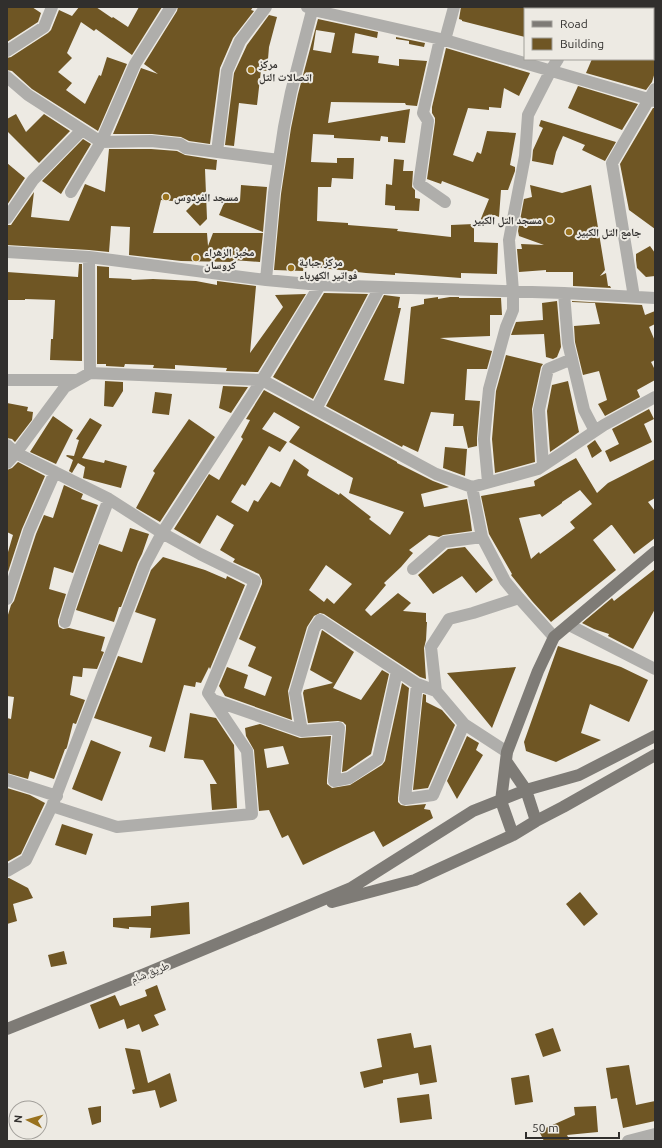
<svg xmlns="http://www.w3.org/2000/svg" width="662" height="1148" font-family="Ubuntu,'Noto Naskh Arabic',sans-serif">
	<rect width="100%" height="100%" fill="#edeae3"/>
	<path fill="#6f5624" fill-rule="evenodd" d="M7 7H32L41 13 38 22 7 42Z
		M79 7H96L112 18 113 17 128 27 139 7H162L132 55 96 29 94 31 81 22 67 53 72 58 58 72 72 83 66 90 85 104 99 75 101 76 107 57 127 64 98 131 32 89 12 71 7 70V58L11 57 48 33 51 30 59 10 72 16Z
		M178 7H253L251 10 254 11 233 38 220 68 210 144 189 141 181 137 152 134H113L141 68 158 74 144 64 177 11Z
		M461 7H525V37L462 21V20L459 19Z
		M269 15 277 17 269 47 267 71 261 70 257 105 239 103 234 146 225 145 234 73 247 45Z
		M318 19 378 32 377 38 355 33 352 53 379 56 378 63 399 66V59L427 61 417 106 406 105 405 103 331 102 328 123 410 109 405 143 388 142V137L381 136 380 141 334 138V135L313 134 311 162 337 163V158H354L353 179 332 178 331 187H318L317 221 348 223V225L398 229 397 231 451 237V225L474 224V242L498 243 497 274 461 273V278L395 273V275L366 273 304 266 303 271 274 270 281 194 291 128 298 94ZM316 30 335 33 331 53 313 50Z
		M396 37 425 43 424 47 409 44V41L396 39Z
		M446 48 530 73 519 96 504 88 501 108 489 107V110L468 108 453 155 473 162 477 152 481 154 487 131 516 133 510 165 515 167V171L508 190H501L499 217 494 215 490 225 480 221 489 199 442 181 441 184 427 179 435 122V118L432 113V107Z
		M592 59H655V72L652 82 646 90 586 73Z
		M578 86 638 104 622 130 568 108Z
		M653 108H655V229L629 210 620 164Z
		M16 114 26 132 44 114 70 131 39 163 7 131V119Z
		M541 120 616 142 605 161 582 150 585 145 563 136 556 152 553 165 532 161 533 150 543 128 539 126Z
		M83 139 91 144 61 194 42 181Z
		M109 149H151L177 151 185 155 217 160 216 170 205 169 207 219 200 226 186 211 194 203 161 200 153 233H207L208 246 213 233H263L260 262 233 260V262L181 261 129 255 130 227 111 226 109 252 89 250 7 245V225H11L13 222 34 192 31 217 69 221 85 184 105 192Z
		M394 159 404 160 403 171H413L412 187 415 190V198L420 199 419 211 395 210V206L385 205 386 184 392 185Z
		M7 163 25 178 7 205Z
		M241 185 267 187 263 232 219 215 227 196 240 201Z
		M530 185 562 193 591 185 605 270 600 276 606 273 608 286H610L611 288 573 286V272H546V270L519 272 517 249H522L521 244 544 245 519 236 518 231 524 199 532 197Z
		M650 246 655 253V276L646 277 637 268 636 260V254Z
		M79 264H82V361L50 360 51 339H53L55 300 25 299V300H7V272L78 277Z
		M97 266 109 267V278L132 279 131 280 153 279 196 281 217 285V281L256 286 250 353 283 307 275 295 306 294 258 372 226 371 227 368 175 365V369L153 368 154 365 125 364 124 367 106 366V364H97Z
		M324 293 368 294 313 399 273 377Z
		M384 295 400 297 398 308H401L384 380 404 384 411 307 424 304V299L438 297V299L450 297H459V298H501L502 315H490V336L440 338 492 351 487 369H467L465 400 480 401 477 438V446L468 448 463 426H453L454 414 431 412 418 452 403 445 402 447 326 406Z
		M557 301 561 347 557 357 553 359 546 357 544 334 511 335 516 322 543 320 542 303Z
		M572 301 642 305 645 315 655 311V324L649 327 655 341V360L651 362 655 370V380L637 390 640 397 605 416 598 404 607 400 599 371 583 375 575 342 574 326 600 324 595 303 572 302Z
		M506 355 543 364 541 367 532 409 535 462 495 473 492 439 496 391Z
		M105 381 123 382V391L113 407 104 406Z
		M568 381 579 432 550 452 547 411 552 385Z
		M223 386 248 387 231 413 219 408Z
		M264 390 397 462V463L433 481 449 487 421 494 424 507 467 499 470 516 472 531 443 535 439 537 429 535 409 550 413 553 401 567 384 583 386 585 365 610 371 616 398 593 411 603 403 611 426 613V622H427L426 640 424 648 426 679 420 677 324 614 320 613 314 616 307 627 288 691 292 720 225 696 219 686 227 667 248 675 244 688 265 696 272 677 248 666 256 647 239 639 262 584V580L259 574 233 562 235 559 220 550 234 525 217 515 200 544 174 529 209 474 219 480 243 439 241 437 250 420 246 419ZM274 412 300 427 289 442 353 478 349 493 404 512 390 535 369 519 371 517 340 493 339 495 308 476 307 475 309 470 294 459 280 487 271 482 258 502 254 500 248 512 231 502 242 484 245 486 269 446 280 452 287 442 262 429ZM326 565 352 584 334 604 327 598 324 602 309 590Z
		M155 392 172 394 169 415 152 413Z
		M7 403 28 407 27 411 33 412 32 420 15 442 12 439 7 438Z
		M649 409 654 419 644 424 652 442 610 462 605 451 619 444 612 429Z
		M53 416 73 430 56 464 30 452Z
		M90 418 102 425 82 458 104 463 105 460 127 466 121 488 83 478 85 467 78 463 72 473 69 471 73 460 66 456 67 455 74 456 79 440 76 439Z
		M189 419 215 437 160 522 136 508 155 473 153 471Z
		M595 440 602 451 592 458 587 446Z
		M445 447 467 449 465 476 443 468Z
		M576 458 597 493 608 483 655 459V498L648 502 655 511V538L634 554 612 525H611L593 540 616 570 551 622 532 601 511 575 512 574 489 534 481 496 535 486 534 481ZM580 490 592 504 570 522 575 528 540 554 539 552 531 559 519 518 540 514 542 517 562 503V502Z
		M18 462 45 476 22 529 7 575V552H8L13 535 7 532V470L12 468Z
		M64 485 83 494 81 499 98 505 73 573 54 567 49 589 66 594 58 620V623L59 627 63 629 69 628 105 637 101 651 104 652 97 669 83 668 82 677 73 676 70 695 85 700 76 724 73 723 67 747 66 749H65L54 779 30 771 28 779 7 773V718L11 719 14 697 7 696V618L11 605 14 601 36 534 44 515 53 518Z
		M130 528 149 534 142 554 138 562 121 607H119L114 622 76 610 99 544 122 552Z
		M465 547 493 580 476 593 462 576 433 594 418 575 448 549Z
		M163 557 205 570 226 579 227 576 245 585 210 669 209 667 201 683 196 682 195 687 184 685 165 752 149 747 152 737 94 718 118 656 142 663 156 619 135 612 151 570Z
		M655 569V609L633 649 608 636 609 634 594 629 582 623 612 598 614 601Z
		M322 630 354 652 333 688 361 700 382 670 389 674 371 754 346 771 342 772 346 729V725L343 722 338 721 308 723 303 693 304 690 333 683 310 670Z
		M558 646 621 667 648 680 629 722 590 704 581 733 601 740 556 762 526 751 524 742Z
		M516 667 492 728 447 673Z
		M402 683 409 688 398 798V802L401 805 406 806 426 804 424 809 430 810 433 818 383 847 374 831 303 865 288 835 282 838 269 810 259 811 254 750 246 736 245 728 260 724 300 738 331 736 327 780V784L332 788 350 785 382 765 385 761ZM283 746 289 764 267 768 264 749Z
		M423 694 426 695V702L442 710 455 725 428 788 413 790Z
		M190 713 216 718 234 745 237 808 212 810 210 784H217L203 760 184 758Z
		M467 736 479 743 476 750 483 755 457 799 447 781Z
		M91 740 121 752 102 801 72 789Z
		M7 788 30 795 45 803 21 854 7 862Z
		M62 824 93 834 86 855 55 845Z
		M7 878H9L28 888 33 898 13 904 17 921 7 924Z
		M580 892 598 914 584 926 566 904Z
		M189 902 190 934 150 938 151 928 129 927V929L113 927V918L151 916V906Z
		M64 951 67 964 51 967 48 955Z
		M157 985 166 1010 154 1015 159 1025 142 1032 139 1024 127 1029 124 1019 99 1029 90 1005 115 995 120 1006 147 996 145 990Z
		M553 1028 561 1051 543 1057 535 1034Z
		M411 1033 414 1048 431 1045 437 1082 420 1085 418 1073 383 1080V1083L364 1088 360 1072 382 1067 377 1039Z
		M125 1048 140 1050 148 1083 170 1073 177 1101 160 1108 155 1090 133 1094 132 1090 135 1089Z
		M629 1065 636 1105 655 1101V1121L623 1128 617 1098 611 1099 606 1068Z
		M529 1075 533 1102 515 1105 511 1078Z
		M429 1094 432 1119 400 1123 397 1098Z
		M101 1106V1122L92 1125 88 1108Z
		M596 1106 598 1132 567 1135 570 1141H544L539 1131 575 1115 574 1107Z"/>
	<g fill="none" stroke-linecap="round" stroke-linejoin="round">
		<path stroke="#afaeab" stroke-width="12" d="M307 7 313 10 445 40 655 101
			M590 9 591 7
			M440 39 423 113 428 121 419 184 445 202
			M445 40 454 7
			M7 51 44 27 52 7
			M7 77 28 95 101 142 151 141 180 144 186 148 279 160
			M217 152 227 71 240 41 266 7
			M71 192 101 142 135 64 171 7
			M7 218 33 180 82 130
			M7 252 89 257 266 280 320 285 564 293 655 298
			M89 257 90 373
			M266 280 274 193 284 127 291 92 313 7
			M564 293 568 343 584 410 595 431
			M634 297 612 163 655 89
			M7 380H76
			M316 409 380 287
			M7 445 16 453 109 499 162 533 200 554 255 581 208 693 247 751 252 814 117 827 52 806
			M7 463 16 453 65 387 90 373 262 380 436 474 472 487 538 469 604 425 655 397
			M543 465 539 410 548 369 572 359
			M488 482 484 439 489 389 506 327 513 310V291L509 240 525 156 528 115 551 70 558 59
			M472 487 482 537 505 581 519 598 554 637
			M413 569 444 542 482 537
			M7 599 29 531 55 472
			M65 622C77 580 93 540 109 499
			M569 625 655 669
			M417 684 405 799 433 795 464 724
			M436 691 464 724 507 752
			M213 700 302 731 295 693 314 629 320 620 417 684 436 691 431 647 449 619 473 613 519 598
			M302 731 339 728 334 781 349 778 378 759 397 671
			M7 780 57 796
			M7 871 26 860 52 806 145 565 162 533 262 380 320 285
			M628 1141 655 1134"/>
		<path stroke="#7e7b76" stroke-width="12" d="M506 761 526 790 536 821
			M513 835 501 801 507 752 538 671 554 637 655 552
			M332 902 415 880 513 835 536 821 563 807 655 755
			M7 1029 147 973 351 888 473 811 526 790 579 775 655 736"/>
	</g>
	<g fill="#99721e" stroke="#edeae3" stroke-width="1.5">
		<circle cx="251" cy="70" r="4"/>
		<circle cx="166" cy="197" r="4"/>
		<circle cx="550" cy="220" r="4"/>
		<circle cx="569" cy="232" r="4"/>
		<circle cx="196" cy="258" r="4"/>
		<circle cx="291" cy="268" r="4"/>
	</g>
	<g text-anchor="middle" stroke-width="4" stroke-linejoin="round" paint-order="stroke">
		<g font-size="11" font-weight="bold" fill="#312f2d" stroke="#edeae3" text-anchor="start">
			<text x="259" y="68">مركز<tspan x="259" dy="13">اتصالات التل</tspan></text>
			<text x="174" y="201">مسجد الفردوس</text>
			<text x="542" y="224" text-anchor="end">مسجد التل الكبير</text>
			<text x="577" y="236">جامع التل الكبير</text>
			<text x="204" y="256">مخبز الزهراء<tspan x="204" dy="13">كروسان</tspan></text>
			<text x="299" y="266">مركز جباية<tspan x="299" dy="13">فواتير الكهرباء</tspan></text>
		</g>
		<g font-size="11" fill="#312f2d" stroke="#edeae3">
			<text transform="translate(150 972) rotate(-22)" y="4">طريق شام</text>
		</g>
	</g>
	<rect width="662" height="1148" fill="none" stroke="#312f2d" stroke-width="16"/>
	<rect x="524" y="8" width="130" height="52" fill="#edeae3" stroke="#a29f9a"/>
	<rect x="532" y="21" width="20" height="6" fill="#7e7b76" stroke="#a29f9a"/>
	<text x="560" y="28" font-size="12" fill="#312f2d">Road</text>
	<rect x="532" y="38" width="20" height="12" fill="#6f5624" stroke="#a29f9a"/>
	<text x="560" y="48" font-size="12" fill="#312f2d">Building</text>
	<g transform="translate(28 1120) rotate(276)"><circle r="19" fill="#edeae3" stroke="#a29f9a"/>
	<path d="M0-3L7 15L0 10L-7 15Z" fill="#99721e"/>
	<text y="-6" font-size="11" font-weight="bold" text-anchor="middle" fill="#312f2d">N</text>
	</g>
	<path d="M526 1132v6h93v-6" fill="none" stroke="#312f2d" stroke-width="2"/>
	<text x="532" y="1132" font-size="12" fill="#312f2d" stroke="#edeae3" stroke-width="3" paint-order="stroke">50 m</text>
</svg>
